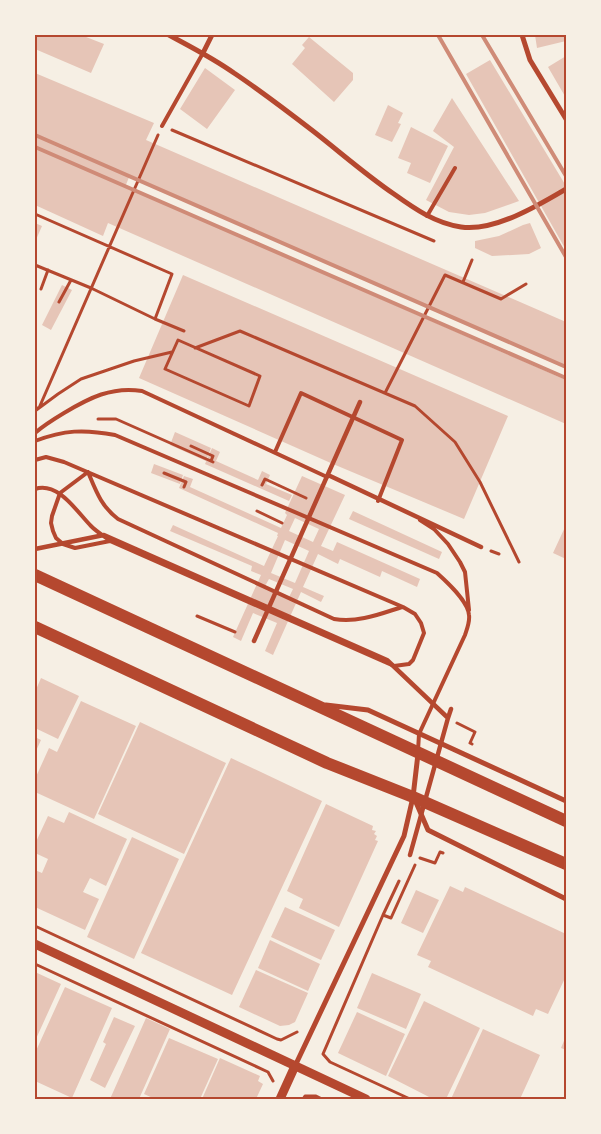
<svg xmlns="http://www.w3.org/2000/svg" width="601" height="1134" font-family="'Golos Text',sans-serif">
	<rect width="100%" height="100%" fill="#f6efe4"/>
	<path fill="#e6c5b7" fill-rule="evenodd" d="M35 35H81L104 44 91 73 35 49Z
		M535 35H566V41L537 48Z
		M309 37 353 73V80L334 102 292 64 305 48 302 45Z
		M566 56V98L548 67Z
		M490 60 566 186V250L466 74Z
		M205 68 235 90 207 129 180 109Z
		M35 73 154 123 146 140 566 322V366L130 175 125 187 566 380V424L108 223 103 236 35 205Z
		M452 98 519 201 485 213 469 215 449 212 426 200 454 147 433 131Z
		M388 105 403 113 398 123 401 124 392 142 375 135Z
		M411 127 448 146 430 183 407 173 411 163 398 158Z
		M35 223 42 226 35 242Z
		M530 223 541 248 529 254 492 256 475 248V241L499 236 523 225Z
		M183 275 508 416 464 519 333 464 139 378Z
		M62 285 72 290 51 330 42 325Z
		M175 432 211 448 206 461 170 445Z
		M212 448 220 452 216 461 258 480 262 471 270 475 266 484 292 495 289 501 205 464Z
		M154 464 183 475 180 484 151 473Z
		M184 476 193 479 190 487 281 528 287 515 285 513 302 476 345 495 321 546 333 551 337 542 420 579 417 587 382 571 380 577 340 559 338 564 318 554 303 587 324 596 321 602 301 592 273 655 265 651 277 623 253 613 241 641 233 637 261 575 251 571 252 566 170 531 173 525 264 566 278 536H277L278 533 179 488ZM295 518 319 529 313 542 289 531ZM285 540 309 551 295 583 271 573ZM269 579 293 589 288 599 264 588Z
		M353 511 442 552 439 559 349 519Z
		M566 525V559L553 553Z
		M41 678 79 696 58 739 35 728V692Z
		M81 701 136 726 94 819 35 792V779L49 748 57 752Z
		M140 722 226 763 184 854 98 814Z
		M35 737 41 740 35 753Z
		M231 758 322 801 232 995 141 953Z
		M326 804 373 826 372 830 376 831 374 834 377 836 375 840 378 841 339 927 299 908 303 899 287 891Z
		M69 812 127 839 106 886 90 878 83 892 99 899 85 930 35 907V870L42 873 48 859 35 853V844L48 816 64 823Z
		M132 837 179 859 134 959 87 937Z
		M450 886 463 892 465 887 566 934V944L565 947 566 948V976L548 1014 536 1009 533 1016 428 967 431 961 417 955Z
		M416 890 439 900 423 933 401 923Z
		M285 907 335 930 321 960 271 937Z
		M270 940 320 964 308 991 258 968Z
		M256 970 308 993 295 1022 289 1025 280 1026 239 1007Z
		M35 972 61 984 35 1041Z
		M372 973 421 994 406 1029 357 1008Z
		M65 987 112 1008 72 1098 35 1081V1053Z
		M424 1001 480 1028 446 1099H433L388 1076Z
		M357 1012 405 1034 386 1076 338 1053Z
		M114 1017 135 1026 105 1088 90 1080 106 1044 103 1042Z
		M146 1018 170 1029 139 1099H110Z
		M483 1029 540 1055 520 1099H451Z
		M566 1036V1050L561 1048Z
		M169 1038 218 1059 200 1099H155L144 1094Z
		M220 1058 260 1076 258 1081 263 1084 256 1099H202Z"/>
	<g fill="none" stroke-linecap="round" stroke-linejoin="round">
		<path stroke="#b5482f" stroke-width="3" d="M172 130 434 241
			M35 214 172 274 155 319
			M35 265 91 288 155 319 184 331
			M463 282 472 260
			M41 289 48 270
			M59 302 71 280
			M178 340 260 376 249 406 165 369Z
			M195 348 240 331 415 406 455 442 480 482 519 562
			M385 393 445 275 501 299 526 284
			M35 408H39L158 135
			M35 411 58 394 81 379 134 361 172 352
			M98 419H116L213 462
			M191 446 213 456 211 461
			M164 473 186 482 184 487
			M262 485 265 479 306 498
			M257 511 282 523
			M491 551 499 554
			M197 616 235 632
			M457 723 475 732 470 743 472 744
			M420 858 435 863 440 852 443 853
			M383 915 399 881
			M35 926 277 1039 281 1040 297 1032
			M35 964 268 1072 273 1081
			M303 1099 305 1096H316L322 1099
			M410 1099 330 1062 323 1054 383 915 391 918 415 865"/>
		<path stroke="#b5482f" stroke-width="4" d="M162 126 203 53
			M427 216 455 168
			M35 433C44 425 54 419 64 413 89 398 112 386 142 391L327 477
			M35 441C64 430 84 429 115 435L437 573C447 582 468 601 469 615 470 622 467 629 465 635L419 734 418 751
			M275 452 301 393 402 440 378 501
			M35 460 46 457 64 462 403 607 415 614 421 623 424 633 413 660 409 664 394 666 110 541C104 536 97 532 91 526 77 512 58 481 35 489
			M88 472C96 491 101 506 118 519L334 619C358 623 380 614 402 607
			M88 472 60 493 52 516 51 523 53 531 56 538 63 544 75 548 110 541
			M420 520 434 529 448 544 460 562 465 572 469 610"/>
		<path stroke="#b5482f" stroke-width="4.5" d="M328 475 481 547
			M35 549 104 535 387 660 448 718 410 855
			M254 641 360 402
			M448 718 451 709"/>
		<path stroke="#b5482f" stroke-width="5" d="M169 35C191 47 213 58 234 73 261 91 287 111 313 131 340 152 366 175 394 194 415 209 435 223 461 227 494 232 539 205 566 189
			M522 35 530 60 566 119
			M203 53 212 35
			M326 705 368 710 566 801
			M415 800 428 830 566 899
			M295 1066 404 836 413 797 418 754"/>
		<path stroke="#b5482f" stroke-width="9" d="M35 944 366 1099
			M280 1099 295 1066"/>
		<path stroke="#b5482f" stroke-width="12" d="M35 575 566 821
			M35 627 327 763 413 797 566 864"/>
		<path stroke="#cf8b77" stroke-width="4" d="M438 35 566 257
			M482 35 566 176
			M35 135 566 367
			M35 147 566 378"/>
	</g>
	<rect width="601" height="1134" fill="none" stroke="#f6efe4" stroke-width="72"/>
	<rect x="36" y="36" width="529" height="1062" fill="none" stroke="#b5482f" stroke-width="2"/>
</svg>
